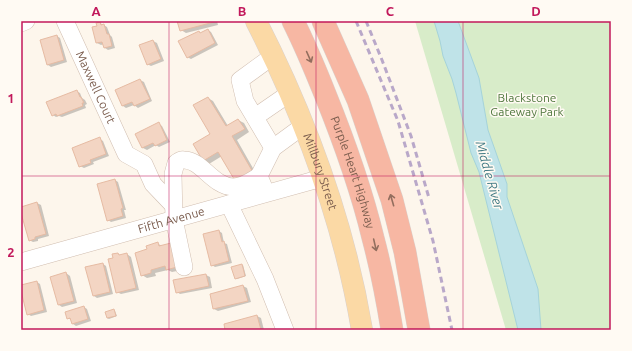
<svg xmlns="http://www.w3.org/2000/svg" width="632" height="351" font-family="Ubuntu,sans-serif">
	<rect width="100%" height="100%" fill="#fdf6ec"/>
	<path fill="#d8ecc9" d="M415 21H611V330H506Z"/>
	<path fill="#bfe3e8" stroke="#a5d3da" d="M434 21H458L479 78 488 130 507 184V197L538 289 541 330H518L479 172 471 153 456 93 452 79 443 56 440 41Z"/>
	<path fill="#0003" d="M178 21H217L218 25 186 33 181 30Z
		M100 23 107 27 110 35 112 37 115 48 108 50 105 48 104 44 101 45 97 43 93 28 98 26Z
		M208 30 211 32 218 45 191 59 187 57 199 32 201 34Z
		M57 36 60 38 67 62 51 67 48 65Z
		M153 41 157 43 164 61 151 66 147 64Z
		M140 80 144 82 152 101 138 108 134 105 126 108 123 106 116 91Z
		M76 91 80 93 82 98 85 100 87 104 85 105 86 108 62 117 59 116 56 117 53 115Z
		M208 98 213 101 228 126 238 120 244 123 249 132 237 140 258 177 222 156 209 164 203 160 211 134Z
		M159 124 162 126 170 142 159 147 156 145 147 150 143 148 137 134Z
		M100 139 103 141 109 156 93 162 94 164 84 168 80 166Z
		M115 180 118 182 126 210H124L126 218 111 222 108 220Z
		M37 203 41 205 49 236 38 239V241L33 242 29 240 21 208Z
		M219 231 222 233 224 243 227 244 232 263 215 267 212 265Z
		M158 244 163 246 182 270 172 272 168 270 155 273 156 276 147 278 142 275 148 250Z
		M118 254 122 256 127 254 131 257 139 290 121 294 117 292 114 258Z
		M103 264 106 266 113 294 97 298 94 296Z
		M241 265H243L246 276 237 279 236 278Z
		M66 273 70 276 77 303 62 307 59 305Z
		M206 275 210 277 212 288 180 294 177 292Z
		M37 282 40 284 47 312 31 316 28 314 21 286Z
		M243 286 247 288 251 302 218 311 214 309 211 294Z
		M84 307 87 309 91 321 76 326 73 324 71 320 68 318Z
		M114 310 115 311 117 316 109 319 107 318Z
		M257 316 261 318 264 330H226Z"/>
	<path fill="#f3d5c3" stroke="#e6bba3" d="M177 21H213L214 22 180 31Z
		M100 22 101 25 104 24 107 34H109L112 46 104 48 102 42 96 43 92 27 97 26 96 23Z
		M208 29 215 43 187 58 178 41 199 31 200 33Z
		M57 35 64 60 47 65 40 40Z
		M153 40 161 59 147 65 139 45Z
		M140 79 150 99 134 106 132 102 122 106 115 90Z
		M77 90 80 97H81L84 103H82L83 106 57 116 56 114 52 116 46 102Z
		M208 97 226 126 238 119 245 129 232 136 254 174 237 184 218 152 203 161 193 144 210 134 193 105Z
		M159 122 167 140 155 146 153 143 142 148 135 134Z
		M100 137 106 154 90 160 91 163 79 167 72 148Z
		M115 179 123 208 121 209 123 216 107 221 97 184Z
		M37 202 46 234 35 237V239L29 241 21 213V207Z
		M219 230 222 242 224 241 229 261 211 266 203 234Z
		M158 242 159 246 171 243 177 267 166 270 165 266 151 270V273L141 276 135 253 147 249 146 246Z
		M118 253 119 255 127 253 136 288 116 293 108 259 113 258 112 254Z
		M103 263 110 292 93 296 85 267Z
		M242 264 245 276 235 279 231 267Z
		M66 272 74 301 58 305 50 277Z
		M206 274 209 286 176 293 173 280Z
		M37 281 44 310 27 315 21 291V285Z
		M243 285 248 301 213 309 210 294Z
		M84 306 88 319 72 324 70 318 67 319 65 312Z
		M114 309 116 316 107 318 105 312Z
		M257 315 261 330H225L224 324Z"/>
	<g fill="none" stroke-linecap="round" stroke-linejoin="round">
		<g stroke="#d1beb0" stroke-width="18">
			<g id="minor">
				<path id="s1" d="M65 21 126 154 144 164 153 184 173 205"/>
				<path d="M21 23 26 21"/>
				<path d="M273 56 240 80 245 101 273 148"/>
				<path d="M255 117 290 93"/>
				<path d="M259 176 273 148 303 126"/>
				<path d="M229 204 265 279 285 330"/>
				<path id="s2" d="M21 262 322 178"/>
				<path d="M184 267 174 219 173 174 176 163C179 161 181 159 184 160 202 160 212 186 233 187 243 187 251 181 259 176L266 193"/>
			</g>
		</g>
		<g stroke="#dad1cd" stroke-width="22">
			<g id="major">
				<path id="s3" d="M256 21C305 117 344 223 362 330"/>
			</g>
		</g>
		<g stroke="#dad1cd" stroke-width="23">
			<g id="highway">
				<path id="s4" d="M293 21C305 45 315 69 325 94 344 141 361 188 373 238 381 268 387 299 392 330"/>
				<path d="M323 21 358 100 392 200 405 252 419 330"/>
			</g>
		</g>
		<use href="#minor" stroke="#fff" stroke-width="17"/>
		<use href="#major" stroke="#fbd9a5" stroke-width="21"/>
		<use href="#highway" stroke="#f7b7a3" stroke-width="22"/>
		<path stroke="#b9a8c9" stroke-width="3" stroke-dasharray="6 4" stroke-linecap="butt" d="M356 21 398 121 433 241 452 330
			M366 21 382 60 411 136 429 198"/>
	</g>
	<defs><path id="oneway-shaft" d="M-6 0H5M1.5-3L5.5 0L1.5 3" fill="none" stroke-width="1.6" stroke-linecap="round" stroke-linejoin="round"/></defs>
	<g stroke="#936e5e">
		<use href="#oneway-shaft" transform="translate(309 57) rotate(66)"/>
		<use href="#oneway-shaft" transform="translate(392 200) rotate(-106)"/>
		<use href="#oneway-shaft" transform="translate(375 245) rotate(77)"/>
	</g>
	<path fill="none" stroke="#c2185b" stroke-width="1" stroke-opacity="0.55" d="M169 21V330M316 21V330M463 21V330M21 176H611"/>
	<g text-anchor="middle" stroke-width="3" stroke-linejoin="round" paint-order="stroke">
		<g font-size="12" fill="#7a5c4d" stroke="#fffaf3">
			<text dy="4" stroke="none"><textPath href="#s1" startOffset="73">Maxwell Court</textPath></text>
			<text dy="4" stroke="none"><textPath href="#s3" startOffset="164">Millbury Street</textPath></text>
			<text dy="4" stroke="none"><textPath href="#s4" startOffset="163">Purple Heart Highway</textPath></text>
			<text dy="4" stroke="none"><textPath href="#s2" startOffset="156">Fifth Avenue</textPath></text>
		</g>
		<g font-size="12" fill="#537a41" stroke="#fffaf3">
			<text x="527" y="102">Blackstone<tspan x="527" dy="14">Gateway Park</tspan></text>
		</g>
		<g font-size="13" font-style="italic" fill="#437c86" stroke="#fffaf3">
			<text transform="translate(490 175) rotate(74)" y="5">Middle River</text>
		</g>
	</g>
	<rect width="632" height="351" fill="none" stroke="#fffaf3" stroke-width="44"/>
	<rect x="22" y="22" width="588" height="307" fill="none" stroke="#c2185b" stroke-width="1.5"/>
	<g font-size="13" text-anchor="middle" font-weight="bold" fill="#c2185b">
		<text x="96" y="16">A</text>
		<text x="242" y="16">B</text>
		<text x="390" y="16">C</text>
		<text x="536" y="16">D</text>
		<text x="11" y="103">1</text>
		<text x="11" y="257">2</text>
	</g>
</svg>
